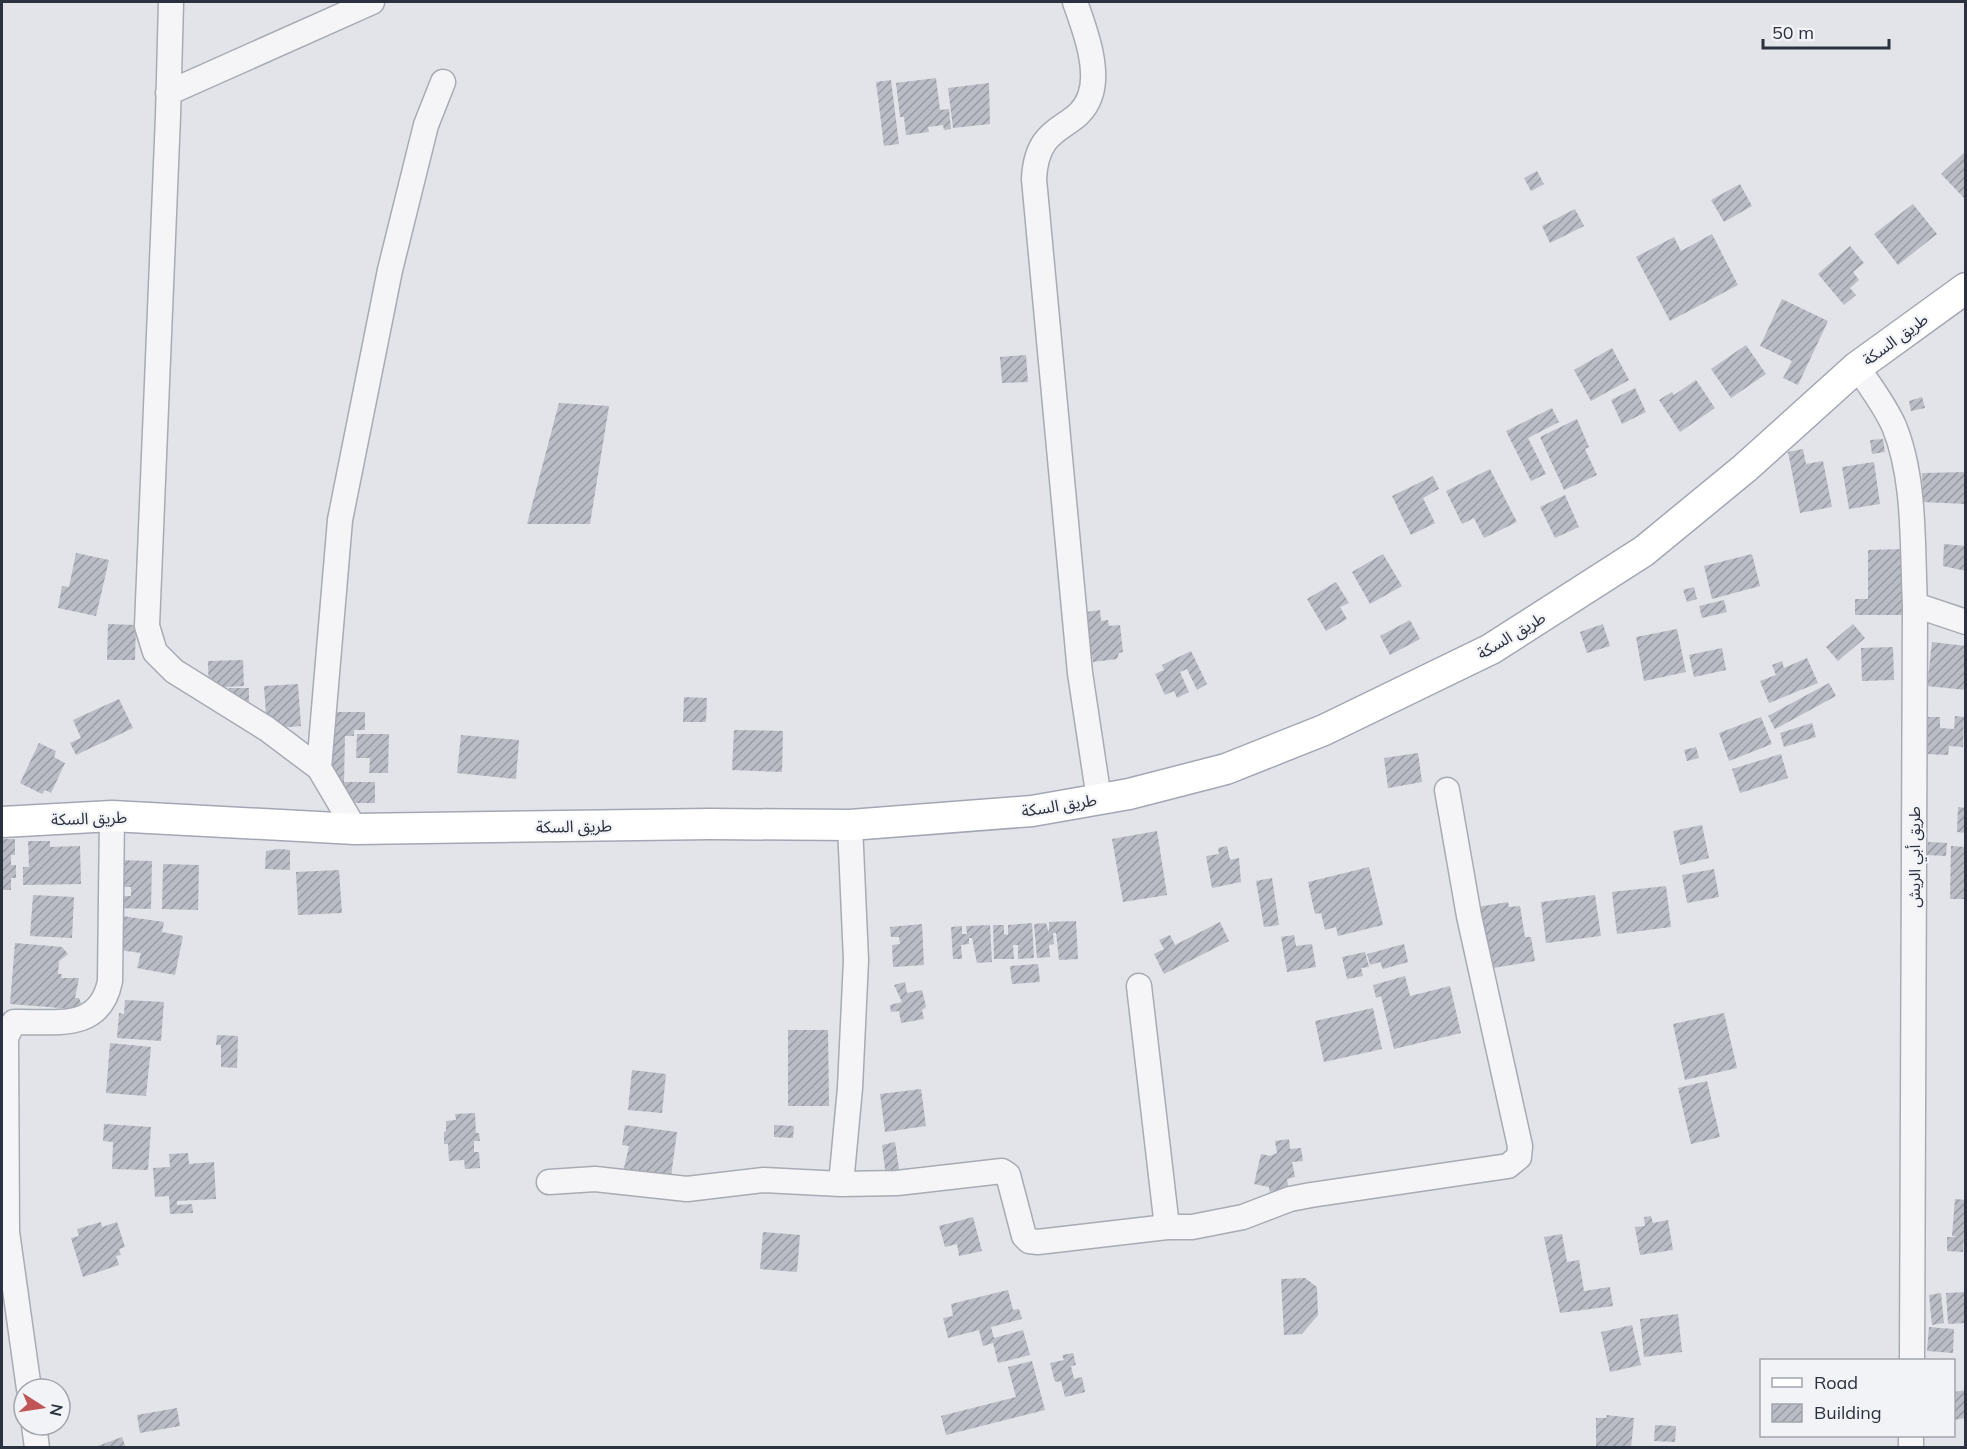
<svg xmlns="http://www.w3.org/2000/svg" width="1967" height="1449" font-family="Mulish,'Noto Sans Arabic',sans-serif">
	<defs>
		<pattern id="building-hatch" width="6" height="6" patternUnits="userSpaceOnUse" patternTransform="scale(1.5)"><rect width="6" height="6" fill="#babdc5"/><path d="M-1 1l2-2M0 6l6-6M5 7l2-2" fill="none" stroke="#979aa1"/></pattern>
	</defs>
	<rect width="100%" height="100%" fill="#e2e4e9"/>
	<path fill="url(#building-hatch)" d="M936 78 940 110 949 109 951 129 944 130 943 125 928 127 929 132 906 135 904 117H900L896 83Z
		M891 80 899 144 884 146 876 82Z
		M989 83 990 124 953 128 948 88Z
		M1966 151V197L1964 198 1941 174Z
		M1537 171 1544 184 1531 191 1524 178Z
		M1740 184 1752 206 1724 222 1711 200Z
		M1913 204 1937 234 1898 265 1874 234Z
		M1575 209 1584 226 1550 243 1542 226Z
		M1712 234 1738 285 1670 321 1636 257 1674 237 1681 251Z
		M1850 246 1864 263 1853 272 1859 280 1850 288 1856 295 1844 305 1818 274Z
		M1782 299 1828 321 1798 385 1783 378 1792 361 1760 346Z
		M1746 345 1766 374 1731 398 1711 369Z
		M1612 348 1629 380 1591 401 1574 370Z
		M1026 355 1028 382 1002 383 1000 357Z
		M1696 380 1715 408 1680 432 1659 400 1672 392 1674 395Z
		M1635 388 1646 412 1622 424 1611 400Z
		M1922 397 1925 408 1911 411 1909 401Z
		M559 403 609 406 590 524H527Z
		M1552 408 1559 422 1528 438 1546 474 1531 481 1506 431Z
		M1577 419 1589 447 1585 449 1597 475 1564 490 1540 437Z
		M1883 439 1885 452 1872 454 1870 440Z
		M1803 449 1806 464 1823 461 1832 507 1800 513 1788 452Z
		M1874 462 1880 504 1849 509 1842 467Z
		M1490 469 1517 522 1484 538 1474 518 1462 524 1446 491Z
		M1966 472V504L1923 502 1922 473Z
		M1433 476 1439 489 1423 498 1435 523 1411 535 1392 496Z
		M1565 495 1579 527 1555 538 1540 507Z
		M1944 544 1966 546V571L1943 566Z
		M1902 549V615H1855V599H1868V550Z
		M76 553 109 560 96 616 58 608 62 586 69 587Z
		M1383 554 1402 586 1370 604 1352 572Z
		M1752 554 1760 586 1712 599 1704 566Z
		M1336 582 1349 603 1340 607 1347 619 1326 631 1307 599Z
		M1694 587 1697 599 1687 602 1683 590Z
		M1724 600 1727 612 1702 618 1699 606Z
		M1100 610 1101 621 1108 620 1109 626 1120 625 1123 652 1119 653 1117 659 1093 662 1092 655 1085 656 1080 613Z
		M1410 620 1420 639 1390 655 1380 636Z
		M108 624 136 625 135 660H107Z
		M1603 624 1610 646 1587 653 1580 632Z
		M1853 624 1865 638 1838 661 1826 647Z
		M1677 629 1686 672 1644 681 1636 637Z
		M1932 642 1966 646V690L1927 686Z
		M1893 647 1894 680 1862 681 1861 648Z
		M1722 648 1726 670 1694 677 1689 655Z
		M1191 651 1207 684 1197 690 1187 669 1180 672 1189 692 1177 698 1174 691 1165 695 1155 674 1164 670 1162 665Z
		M1807 658 1818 683 1769 703 1760 681 1776 675 1772 665 1782 661 1784 668Z
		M243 660 244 686 225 687 226 705 209 706 208 661Z
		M1829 683 1836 696 1775 729 1768 716Z
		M298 684 301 726 267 729 264 686Z
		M229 688H249V713H229Z
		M684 697 707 698 706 722H683Z
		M119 699 133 728 76 755 70 743 81 738 73 720Z
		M331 712H365V730H354V736H345L344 782H375V803H330Z
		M1955 716 1964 717 1963 747 1949 746 1948 755 1925 754 1927 717H1940V728L1954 729Z
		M1761 717 1772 744 1729 761 1719 733Z
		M1812 723 1816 737 1784 747 1780 733Z
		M734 730 783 731 782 772 732 770Z
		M357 734H389L388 773H369L370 758H356Z
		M461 735 519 740 516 779 457 773Z
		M39 743 56 751 54 757 65 763 51 793 45 790 42 794 20 783Z
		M1696 747 1699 758 1687 761 1684 750Z
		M1418 753 1422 782 1388 788 1384 758Z
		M1781 754 1788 778 1740 793 1732 769Z
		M1958 807 1966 808V833L1957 832Z
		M1702 825 1709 858 1680 865 1673 831Z
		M1157 831 1167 895 1123 902 1112 839Z
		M2 839H15V855H11V865H16V878H11V890H2Z
		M28 841H50V847L80 846 81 884 23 885V867H29Z
		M1928 842 1947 843 1946 856 1927 855Z
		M1227 846 1230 860 1239 858 1241 882 1212 888 1206 856 1219 854 1218 848Z
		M1951 846 1966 847V899H1950Z
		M279 849 290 850V870L265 869 266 851Z
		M116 860 152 861 151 909 115 908V896H131V887H116Z
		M163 864 199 865 198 910 162 909Z
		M1369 867 1383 925 1338 936 1336 927 1325 930 1321 913 1315 914 1308 882Z
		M1714 869 1719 897 1687 903 1682 875Z
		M339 870 342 913 298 915 296 872Z
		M1272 878 1279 925 1264 927 1256 881Z
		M1666 886 1671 927 1617 934 1612 892Z
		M33 895 74 897 72 938 30 936Z
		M1595 895 1601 936 1546 943 1541 902Z
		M1508 902 1509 907 1520 906 1525 937H1531L1535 961 1487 969 1477 907Z
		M108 914 164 922 162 932 183 936 175 975 137 968 141 953 119 950Z
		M1076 921 1078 959 1059 960 1056 933H1053L1054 944 1049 945 1050 957 1037 958 1034 924 1046 923 1049 933V922Z
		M1220 922 1229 941 1164 974 1154 954 1164 949 1159 940 1170 935 1175 945Z
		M1032 923 1034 958 1018 959V945H1013L1014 959H994L993 925H1004V934L1008 935V925Z
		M922 924 924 965 893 967 892 945 900 944 899 937H891L890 927Z
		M990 925 992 962 977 963 972 938H969V944L961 945 962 959H953L951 927 962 926V934H967L966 926Z
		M1294 935 1296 946 1312 944 1316 967 1287 972 1281 937Z
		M15 943 62 947 68 954 59 961 58 974H62L61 978H79L75 998H79L81 1003 73 1009 10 1004Z
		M1404 944 1408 962 1383 969 1380 962 1370 965 1367 954Z
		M1365 952 1369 967 1361 968 1363 976 1347 979 1342 957Z
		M1038 964 1040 982 1012 984 1010 966Z
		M1405 976 1410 996 1450 986 1461 1033 1394 1049 1381 996 1376 998 1373 985Z
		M905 982 907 993 922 990 926 1007 922 1010 924 1019 901 1023 899 1011 891 1012 890 1005 902 1002 894 985Z
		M125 1000 164 1002 161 1041 117 1038 119 1013 124 1014Z
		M1373 1008 1382 1049 1324 1062 1315 1021Z
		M1724 1013 1737 1068 1685 1080 1673 1024Z
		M788 1030H828L829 1106H788Z
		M217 1035 238 1036 237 1068 221 1067V1045H216Z
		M110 1043 151 1047 146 1096 106 1093Z
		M632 1070 666 1074 662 1113 628 1110Z
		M1707 1081 1720 1137 1691 1144 1678 1088Z
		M921 1089 926 1126 885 1132 880 1094Z
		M475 1113 476 1133H479L480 1141H474V1152H479L480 1168 465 1169 464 1160 449 1161 448 1144H444V1132L446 1131V1121L456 1120 455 1114Z
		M104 1124 151 1127 148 1170 112 1169 113 1142 103 1141Z
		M625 1125 677 1132 670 1184 622 1177 629 1146 622 1145Z
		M774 1125 794 1126 793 1138 774 1137Z
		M1289 1139 1290 1149 1301 1148 1303 1161 1292 1162 1295 1177 1287 1179 1290 1199 1271 1202 1269 1187 1254 1184 1261 1154 1270 1156 1277 1153 1275 1141Z
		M895 1142 900 1175 886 1177 882 1145Z
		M188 1153 189 1164 214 1162 216 1199 177 1201V1205L192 1204 193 1213 170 1214 169 1196 155 1197 153 1168 170 1167 169 1154Z
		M1955 1199 1966 1200 1963 1252 1947 1251V1237H1958L1952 1236Z
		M1651 1216 1653 1223 1668 1220 1673 1250 1640 1255 1635 1227 1645 1226 1644 1217Z
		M973 1217 982 1251 959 1256 957 1244 945 1247 939 1226Z
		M101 1222 102 1227 117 1222 125 1247 119 1249 121 1255 116 1256 119 1265 83 1277 71 1238 79 1236 77 1229Z
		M763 1232 800 1235 797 1272 760 1269Z
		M1562 1234 1567 1262 1579 1260 1584 1291 1610 1287 1613 1306 1560 1313 1544 1237Z
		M1305 1278 1317 1287 1318 1315 1302 1334 1284 1335 1281 1279Z
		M1008 1290 1013 1310 1019 1309 1022 1319 991 1327 994 1338 1023 1330 1030 1355 998 1363 993 1343 983 1346 979 1330 948 1338 943 1318 953 1316 951 1304Z
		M1966 1292V1323L1948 1324 1946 1293Z
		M1941 1293 1944 1323 1932 1325 1929 1295Z
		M1678 1314 1682 1352 1644 1357 1640 1319Z
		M1632 1325 1641 1365 1610 1372 1601 1332Z
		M1929 1327 1954 1329 1953 1353 1927 1351Z
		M1073 1353 1076 1365 1071 1366 1074 1379 1082 1377 1085 1392 1065 1397 1061 1381 1055 1382 1050 1363 1064 1360 1062 1355Z
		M1032 1361 1045 1410 946 1435 941 1416 1016 1397 1008 1367Z
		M1966 1390V1418L1954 1420V1392Z
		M177 1408 180 1426 140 1433 137 1415Z
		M1606 1415 1634 1418 1631 1448H1596V1418H1607Z
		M1655 1425 1676 1426 1675 1442 1654 1441Z
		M122 1437 126 1448H95V1447Z"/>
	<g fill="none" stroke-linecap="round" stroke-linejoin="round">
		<g stroke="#a8abb3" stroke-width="27">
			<path id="minor" d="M171 2 168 116 147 626 155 652 174 671 267 729 319 768 355 829
				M1075 2C1084 28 1100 68 1090 96 1077 133 1037 119 1034 179L1080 673 1099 799
				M168 93 372 2
				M1857 367C1870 386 1884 404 1894 426 1916 480 1912 547 1915 605L1912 1360
				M1915 605 1966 622
				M319 768 340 520 390 270 426 125 443 82
				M1139 986 1167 1227
				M549 1182 595 1179 687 1189 764 1180 841 1184 850 1088 856 960 850 825
				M841 1184 897 1183 1002 1171 1008 1175 1024 1236 1029 1241 1038 1242 1167 1227H1192L1243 1217 1290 1199 1311 1195 1508 1166 1519 1157 1520 1146 1469 916 1447 790
				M29 1389 7 1232 6 1037 14 1022C55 1021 100 1032 110 981L112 816
				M34 1425 37 1448
				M1911 1448V1436"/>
		</g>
		<g stroke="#a3a7b4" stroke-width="33">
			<path id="major" d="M2 822 112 816 355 829 710 824 850 825 1032 811 1129 794 1226 769 1324 730 1491 649 1644 551 1745 468 1857 367 1966 288"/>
		</g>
		<use href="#minor" stroke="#f5f5f8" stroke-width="24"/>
		<use href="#major" stroke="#fff" stroke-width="30"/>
	</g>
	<g text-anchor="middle" stroke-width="4.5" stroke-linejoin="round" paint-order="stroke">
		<g font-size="16" fill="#2c313f" stroke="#f2f3f7">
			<text transform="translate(1895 339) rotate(-36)" y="6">طريق السكة</text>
			<text transform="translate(1511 635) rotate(-31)" y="6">طريق السكة</text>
			<text transform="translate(1059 805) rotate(-9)" y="6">طريق السكة</text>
			<text transform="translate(89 818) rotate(-2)" y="6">طريق السكة</text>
			<text transform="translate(574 826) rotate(-1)" y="6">طريق السكة</text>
			<text transform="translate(1914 857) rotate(-90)" y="6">طريق أبي الريش</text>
		</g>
	</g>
	<rect width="1967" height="1449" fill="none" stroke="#2c313f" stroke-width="6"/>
	<rect x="1760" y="1359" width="195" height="78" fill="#f2f3f7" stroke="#a3a5ad" stroke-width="1.5"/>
	<rect x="1772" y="1378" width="30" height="9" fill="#ffffff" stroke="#a3a5ad" stroke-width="1.5"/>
	<text x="1814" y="1389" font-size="18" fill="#2c313f">Road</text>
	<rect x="1772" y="1404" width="30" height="18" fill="url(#building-hatch)" stroke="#a3a5ad" stroke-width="1.5"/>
	<text x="1814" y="1419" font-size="18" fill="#2c313f">Building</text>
	<g transform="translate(42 1407) rotate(102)"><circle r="28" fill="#f2f3f7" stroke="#a3a5ad" stroke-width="1.5"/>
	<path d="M0-4.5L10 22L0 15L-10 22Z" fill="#c15457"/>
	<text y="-9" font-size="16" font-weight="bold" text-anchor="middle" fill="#2c313f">N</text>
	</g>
	<path d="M1763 39v9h126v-9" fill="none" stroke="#2c313f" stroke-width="3"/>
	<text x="1772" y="39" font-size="18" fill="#2c313f" stroke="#f2f3f7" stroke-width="4.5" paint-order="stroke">50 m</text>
</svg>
